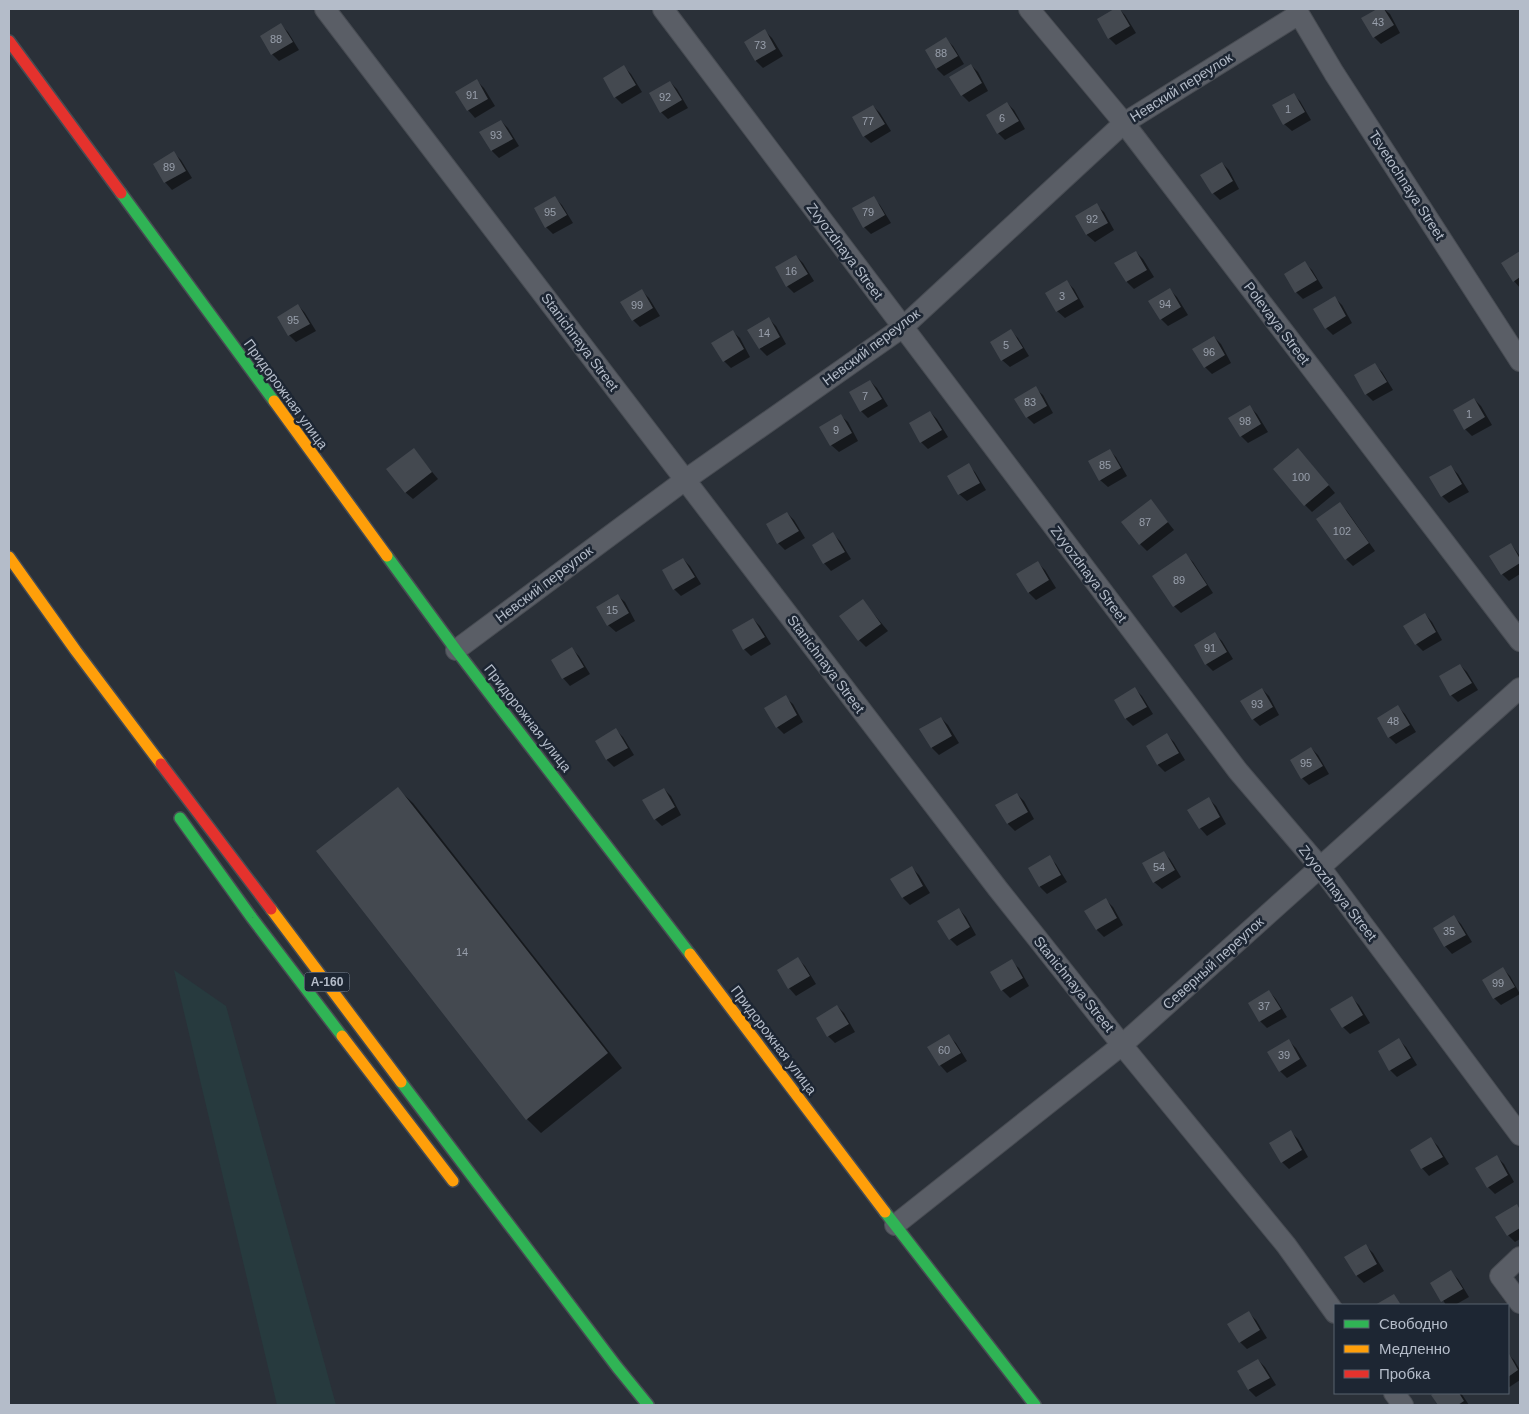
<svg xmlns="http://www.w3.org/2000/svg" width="1529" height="1414" font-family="Helvetica,sans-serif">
	<rect width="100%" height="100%" fill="#2a3038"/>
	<path fill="#273a3e" d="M174 970 226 1006 336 1405H277Z"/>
	<path fill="#0007" d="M1117 9H1119L1125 15 1136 33 1116 45 1109 38 1098 20Z
		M1380 9H1384L1390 14 1400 33 1381 44 1374 37 1363 19Z
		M281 25 288 32 299 50 279 61 272 54Z
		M765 31 772 38 783 56 763 68 756 61 745 42Z
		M946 39 953 46 964 64 944 76 937 69 926 50Z
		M971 65 978 72 988 91 969 102 962 95Z
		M624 67 631 74 642 92 622 104 615 97Z
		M477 81 484 88 495 106 475 118 468 110Z
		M670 82 677 89 688 108 668 119 661 112Z
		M1293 94 1300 101 1311 120 1292 131 1284 124Z
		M1007 103 1014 110 1025 129 1005 140 998 133Z
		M873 106 880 113 891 131 871 143 864 136Z
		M501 121 508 128 519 146 499 158 492 151 481 132Z
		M174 153 181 160 192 178 172 190 165 182 154 164Z
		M1222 163 1229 170 1239 189 1220 200 1213 193Z
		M555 198 562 205 573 223 553 234 546 227Z
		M873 198 880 205 891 223 871 234 864 227Z
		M1096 205 1104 212 1114 230 1095 242 1087 235 1077 216Z
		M1136 252 1143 259 1154 277 1134 289 1127 282 1116 264Z
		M1520 253V288L1514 281 1503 263Z
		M796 256 803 263 814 281 794 293 787 286Z
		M1305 263 1312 270 1323 288 1303 299 1296 292Z
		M1066 281 1074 289 1084 307 1065 318 1057 311 1047 293Z
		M1170 290 1177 297 1188 315 1168 326 1161 319Z
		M642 291 649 298 660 316 640 327 633 320Z
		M1335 298 1342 305 1352 323 1333 335 1326 328Z
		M298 305 305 313 316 331 296 342 289 335Z
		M769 319 776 326 786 344 767 356 760 349 749 330Z
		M732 331 740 338 750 357 731 368 724 361Z
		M1011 331 1018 338 1029 356 1010 367 1002 360 992 342Z
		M1214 337 1221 344 1231 363 1212 374 1205 367Z
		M1375 365 1382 372 1393 390 1373 401 1366 394Z
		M870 381 877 388 888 406 868 418 861 411Z
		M1035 388 1043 395 1053 413 1034 424 1027 417Z
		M1474 399 1481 406 1492 425 1472 436 1465 429Z
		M1250 407 1257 414 1268 432 1248 443 1241 436Z
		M930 412 937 419 948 437 928 449 921 442Z
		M840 415 848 422 858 441 839 452 831 445 821 427Z
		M414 450 438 479 413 499 405 492Z
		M1109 450 1116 457 1127 476 1108 487 1100 480Z
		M1305 457 1335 493 1312 512 1305 505Z
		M968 465 975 472 986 490 967 501 959 494 949 476Z
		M1451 467 1458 474 1469 492 1449 503 1442 496Z
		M1151 501 1174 530 1147 551 1140 544Z
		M1340 504 1347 511 1375 551 1353 566 1346 559Z
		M787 513 794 520 805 538 785 550 778 543Z
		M833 534 840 541 851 559 831 571 824 563 814 545Z
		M1511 544 1520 556V574L1509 581 1502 574Z
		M1186 555 1193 562 1213 593 1181 613 1174 606Z
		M683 559 690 566 701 584 681 596 674 589Z
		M1038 563 1045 570 1056 588 1036 600 1029 593 1018 574Z
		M617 595 625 602 635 621 616 632 608 625 598 607Z
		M862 600 888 631 866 647 859 640Z
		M1425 614 1432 622 1442 640 1423 651 1416 644Z
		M753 619 760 626 771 644 751 656 744 649Z
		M1215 634 1222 641 1233 659 1213 671 1206 664Z
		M572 649 579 656 590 674 570 686 563 678 553 660Z
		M1460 665 1467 672 1478 690 1458 702 1451 695Z
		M1135 689 1142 696 1153 714 1133 726 1126 719 1116 700Z
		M1262 689 1269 696 1279 715 1260 726 1253 719Z
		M785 697 793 704 803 722 784 734 777 727Z
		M1398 707 1405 714 1416 732 1396 744 1389 737Z
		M941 718 948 725 959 743 939 755 932 748 921 730Z
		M616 730 623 737 634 755 614 767 607 760 596 741Z
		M1167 735 1174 742 1185 760 1165 772 1158 765 1147 746Z
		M1311 748 1318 755 1329 774 1309 785 1302 778Z
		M398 789 413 803 622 1068 541 1133 527 1119Z
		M664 789 671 796 681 815 662 826 655 819Z
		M1017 794 1024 801 1034 819 1015 831 1008 824 997 806Z
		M1209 799 1216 806 1226 824 1207 836 1200 828Z
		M1163 852 1170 859 1181 877 1162 889 1154 882Z
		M1049 857 1056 864 1067 882 1047 894 1040 887 1030 868Z
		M912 868 919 875 930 893 910 905 903 898Z
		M1106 900 1113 907 1123 925 1104 937 1097 930Z
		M959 909 966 917 976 935 957 946 950 939Z
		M1454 917 1461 924 1472 942 1452 954 1445 946 1434 928Z
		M798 959 805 966 816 984 796 996 789 988 778 970Z
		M1011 961 1019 968 1029 986 1010 998 1002 990 992 972Z
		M1503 969 1510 976 1520 994 1501 1005 1494 998Z
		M1269 991 1276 999 1287 1017 1267 1028 1260 1021 1249 1003Z
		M1352 998 1359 1005 1370 1023 1350 1034 1343 1027Z
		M837 1006 844 1013 855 1032 835 1043 828 1036Z
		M949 1036 956 1043 967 1061 947 1073 940 1065 929 1047Z
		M1399 1040 1406 1047 1417 1065 1397 1077 1390 1070Z
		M1289 1041 1296 1048 1307 1066 1287 1078 1280 1071Z
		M1291 1132 1298 1139 1308 1157 1289 1169 1282 1162Z
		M1431 1139 1438 1146 1449 1164 1429 1176 1422 1168 1412 1150Z
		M1497 1157 1504 1164 1514 1182 1495 1194 1488 1187Z
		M1516 1206 1520 1210V1239L1515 1242 1508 1235Z
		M1366 1246 1373 1253 1384 1271 1364 1283 1357 1276 1346 1258Z
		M1451 1272 1458 1279 1469 1297 1455 1305H1446L1432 1283Z
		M1249 1313 1256 1320 1267 1338 1247 1349 1240 1342Z
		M1508 1354 1514 1360 1520 1370V1380L1508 1388Z
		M1258 1360 1265 1367 1276 1385 1256 1397 1249 1390 1238 1372Z
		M1437 1393H1461L1469 1405H1439L1433 1395Z"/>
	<path fill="#444950" d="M1114 9H1120L1130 26 1108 39 1097 19Z
		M1377 9H1384L1394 25 1373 38 1361 18Z
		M281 23 293 42 271 55 260 36Z
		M765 29 776 49 755 61 744 42Z
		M946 37 958 56 936 69 925 50Z
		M971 64 982 83 961 96 949 77Z
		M624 65 636 85 614 98 603 78Z
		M477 79 488 99 467 111 455 92Z
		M670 81 682 100 660 113 649 93Z
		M1294 93 1305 112 1283 125 1272 105Z
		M1007 102 1019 121 997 134 986 115Z
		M873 105 885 124 863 137 852 117Z
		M501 120 513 139 491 151 479 132Z
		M174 151 186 171 164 183 153 164Z
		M1222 162 1233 181 1212 194 1200 175Z
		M555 196 567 215 545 228 534 208Z
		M874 196 885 215 863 228 852 208Z
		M1097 203 1108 223 1086 235 1075 216Z
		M1136 251 1147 270 1126 282 1114 263Z
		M1520 251V277L1513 282 1501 263Z
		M796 255 808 274 786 287 775 267Z
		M1305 261 1317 280 1295 293 1284 274Z
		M1067 280 1078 299 1056 312 1045 293Z
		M1170 288 1181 307 1160 320 1148 301Z
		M642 289 653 308 632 321 620 302Z
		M1335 296 1346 316 1325 329 1313 309Z
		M298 304 310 324 288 336 277 317Z
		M769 317 780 337 759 349 747 330Z
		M1011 329 1023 348 1001 361 990 342Z
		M733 330 744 349 723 362 711 343Z
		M1214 336 1225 355 1204 368 1192 349Z
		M1375 363 1387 382 1365 395 1354 375Z
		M870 380 882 399 860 412 849 392Z
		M1036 386 1047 406 1026 418 1014 399Z
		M1474 398 1485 417 1464 430 1453 410Z
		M1250 405 1261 424 1240 437 1228 418Z
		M930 411 942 430 920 443 909 423Z
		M841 414 852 433 830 446 819 427Z
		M414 448 432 472 405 493 386 469Z
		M1298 448 1329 485 1304 506 1273 469Z
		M1110 449 1121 468 1099 481 1088 461Z
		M969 463 980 483 958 495 947 476Z
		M1451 465 1462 484 1441 497 1429 477Z
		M1151 499 1168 522 1139 545 1121 522Z
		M1340 502 1369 543 1345 560 1316 519Z
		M787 512 799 531 777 544 766 524Z
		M833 532 845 552 823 564 812 545Z
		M1511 543 1520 559V563L1501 575 1489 556Z
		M1186 553 1207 585 1173 607 1152 576Z
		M683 558 695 577 673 590 662 570Z
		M1038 561 1049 580 1028 593 1016 574Z
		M618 594 629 613 607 626 596 607Z
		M863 599 881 624 858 641 839 616Z
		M1425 613 1436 632 1415 645 1403 626Z
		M753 618 765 637 743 650 732 630Z
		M1215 632 1227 652 1205 665 1194 645Z
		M572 647 584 667 562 679 551 660Z
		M1460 664 1472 683 1450 696 1439 676Z
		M1135 687 1147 707 1125 719 1114 700Z
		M1262 688 1273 707 1252 720 1240 701Z
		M786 695 797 715 776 728 764 708Z
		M1398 705 1410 725 1388 738 1377 718Z
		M941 717 952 736 931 748 919 729Z
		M616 728 628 748 606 760 595 741Z
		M1167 733 1179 753 1157 765 1146 746Z
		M1311 747 1323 766 1301 779 1290 760Z
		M398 787 608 1053 526 1120 316 851Z
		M664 788 675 807 654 820 642 800Z
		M1017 793 1028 812 1007 824 995 805Z
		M1209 797 1220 817 1199 829 1187 810Z
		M1164 851 1175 870 1153 883 1142 863Z
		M1050 855 1061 875 1039 887 1028 868Z
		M912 866 923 886 902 898 890 879Z
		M1106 898 1117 918 1096 930 1084 911Z
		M959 908 970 927 949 940 937 921Z
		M1454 915 1466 935 1444 947 1433 928Z
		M798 957 810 976 788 989 777 970Z
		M1012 959 1023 978 1001 991 990 972Z
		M1503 967 1515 987 1493 999 1482 980Z
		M1269 990 1281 1009 1259 1022 1248 1003Z
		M1352 996 1363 1015 1342 1028 1330 1009Z
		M837 1005 849 1024 827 1037 816 1018Z
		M949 1034 961 1053 939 1066 927 1047Z
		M1399 1038 1411 1058 1389 1071 1378 1051Z
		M1289 1039 1300 1059 1279 1072 1267 1052Z
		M1291 1130 1302 1150 1281 1163 1269 1143Z
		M1431 1137 1443 1157 1421 1169 1410 1150Z
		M1497 1155 1508 1175 1487 1188 1475 1168Z
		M1517 1204 1520 1210V1228L1507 1236 1495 1217Z
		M1366 1244 1377 1264 1356 1276 1344 1257Z
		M1451 1270 1463 1289 1441 1302 1430 1283Z
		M1394 1294 1401 1305H1375Z
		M1249 1311 1260 1330 1239 1343 1227 1324Z
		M1508 1352 1518 1370 1508 1377Z
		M1258 1359 1270 1378 1248 1390 1237 1371Z
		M1435 1393H1459L1464 1401 1458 1405H1438L1431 1395Z"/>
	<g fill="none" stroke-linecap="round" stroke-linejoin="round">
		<g stroke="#484c53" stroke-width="22">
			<path id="street" d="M325 9 998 889 1122 1045 1286 1245 1335 1313
				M663 9 1238 771 1320 867 1520 1135
				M1029 9 1124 123 1520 641
				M1296 9 1334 73 1520 361
				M456 650 685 480 903 327 1124 123 1299 14
				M895 1225 1122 1045 1520 688
				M1520 1257 1500 1276 1520 1303
				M1394 1393 1403 1405"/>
		</g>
		<g stroke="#484c53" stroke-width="14">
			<path id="fast" d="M121 193 274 401
				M387 556 456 650 690 954
				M180 818 252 918 342 1036
				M401 1082 617 1367 648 1405
				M885 1212 1035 1405"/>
		</g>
		<g stroke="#484c53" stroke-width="14">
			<path id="slow" d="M274 401 387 556
				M9 557 76 651 161 764
				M271 909 401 1082
				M690 954 885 1212
				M342 1036 453 1181"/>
		</g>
		<g stroke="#484c53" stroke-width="14">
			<path id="jam" d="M9 41 121 193
				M161 764 271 909"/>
		</g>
		<use href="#street" stroke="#5a5e66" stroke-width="20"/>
		<use href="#fast" stroke="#30b455" stroke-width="11"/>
		<use href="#slow" stroke="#ff9f0a" stroke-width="11"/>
		<use href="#jam" stroke="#e5322d" stroke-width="11"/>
	</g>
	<g text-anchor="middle" stroke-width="5" stroke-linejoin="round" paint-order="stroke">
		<g font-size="11" fill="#989fab">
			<text x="1378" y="26">43</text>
			<text x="276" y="43">88</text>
			<text x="760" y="49">73</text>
			<text x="941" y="57">88</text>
			<text x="472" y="99">91</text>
			<text x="665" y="101">92</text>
			<text x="1288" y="113">1</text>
			<text x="1002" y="122">6</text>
			<text x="868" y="125">77</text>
			<text x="496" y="139">93</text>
			<text x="169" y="171">89</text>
			<text x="550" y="216">95</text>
			<text x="868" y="216">79</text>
			<text x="1092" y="223">92</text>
			<text x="791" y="275">16</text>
			<text x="1062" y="300">3</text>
			<text x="1165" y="308">94</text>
			<text x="637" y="309">99</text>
			<text x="293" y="324">95</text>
			<text x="764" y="337">14</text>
			<text x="1006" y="349">5</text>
			<text x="1209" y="356">96</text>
			<text x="865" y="400">7</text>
			<text x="1030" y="406">83</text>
			<text x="1469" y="418">1</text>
			<text x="1245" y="425">98</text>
			<text x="836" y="434">9</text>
			<text x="1105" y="469">85</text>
			<text x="1301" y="481">100</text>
			<text x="1145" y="526">87</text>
			<text x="1342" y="535">102</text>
			<text x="1179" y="584">89</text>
			<text x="612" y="614">15</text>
			<text x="1210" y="652">91</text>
			<text x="1257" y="708">93</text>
			<text x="1393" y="725">48</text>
			<text x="1306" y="767">95</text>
			<text x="1159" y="871">54</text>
			<text x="1449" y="935">35</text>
			<text x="462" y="956">14</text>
			<text x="1498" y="987">99</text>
			<text x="1264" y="1010">37</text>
			<text x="944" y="1054">60</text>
			<text x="1284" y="1059">39</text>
		</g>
		<rect fill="#1d2633" stroke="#878f9c" stroke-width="1" x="304.5" y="972.5" width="45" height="19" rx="4"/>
		<g font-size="12" font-weight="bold" fill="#b4bcc9">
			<text x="327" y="986">А-160</text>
		</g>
		<g font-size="14" fill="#b4bcc9" stroke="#1d2633">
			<text transform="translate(1181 87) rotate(-32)" y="5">Невский переулок</text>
			<text transform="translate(1407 185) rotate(57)" y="5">Tsvetochnaya Street</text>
			<text transform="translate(845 251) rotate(53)" y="5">Zvyozdnaya Street</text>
			<text transform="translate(1277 323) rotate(53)" y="5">Polevaya Street</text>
			<text transform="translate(580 342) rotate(53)" y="5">Stanichnaya Street</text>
			<text transform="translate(871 347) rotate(-37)" y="5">Невский переулок</text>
			<text transform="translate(286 394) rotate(54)" y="5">Придорожная улица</text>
			<text transform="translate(1089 574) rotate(53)" y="5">Zvyozdnaya Street</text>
			<text transform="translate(544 584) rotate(-37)" y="5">Невский переулок</text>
			<text transform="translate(826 664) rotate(53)" y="5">Stanichnaya Street</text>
			<text transform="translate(528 718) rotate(52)" y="5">Придорожная улица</text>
			<text transform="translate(1338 893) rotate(52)" y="5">Zvyozdnaya Street</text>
			<text transform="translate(1213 963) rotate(-42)" y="5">Северный переулок</text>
			<text transform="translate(1074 984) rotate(51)" y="5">Stanichnaya Street</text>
			<text transform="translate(774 1040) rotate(53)" y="5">Придорожная улица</text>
		</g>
	</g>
	<rect width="1529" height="1414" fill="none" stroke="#b4bcc9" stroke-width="20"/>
	<rect x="1334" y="1304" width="175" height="90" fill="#1d2633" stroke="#59626f"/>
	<rect x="1344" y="1320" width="25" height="8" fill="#30b455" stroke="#59626f"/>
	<text x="1379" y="1329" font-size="15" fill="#b4bcc9">Свободно</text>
	<rect x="1344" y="1345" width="25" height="8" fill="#ff9f0a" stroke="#59626f"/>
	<text x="1379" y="1354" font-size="15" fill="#b4bcc9">Медленно</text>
	<rect x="1344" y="1370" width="25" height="8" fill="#e5322d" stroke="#59626f"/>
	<text x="1379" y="1379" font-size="15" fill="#b4bcc9">Пробка</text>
</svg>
